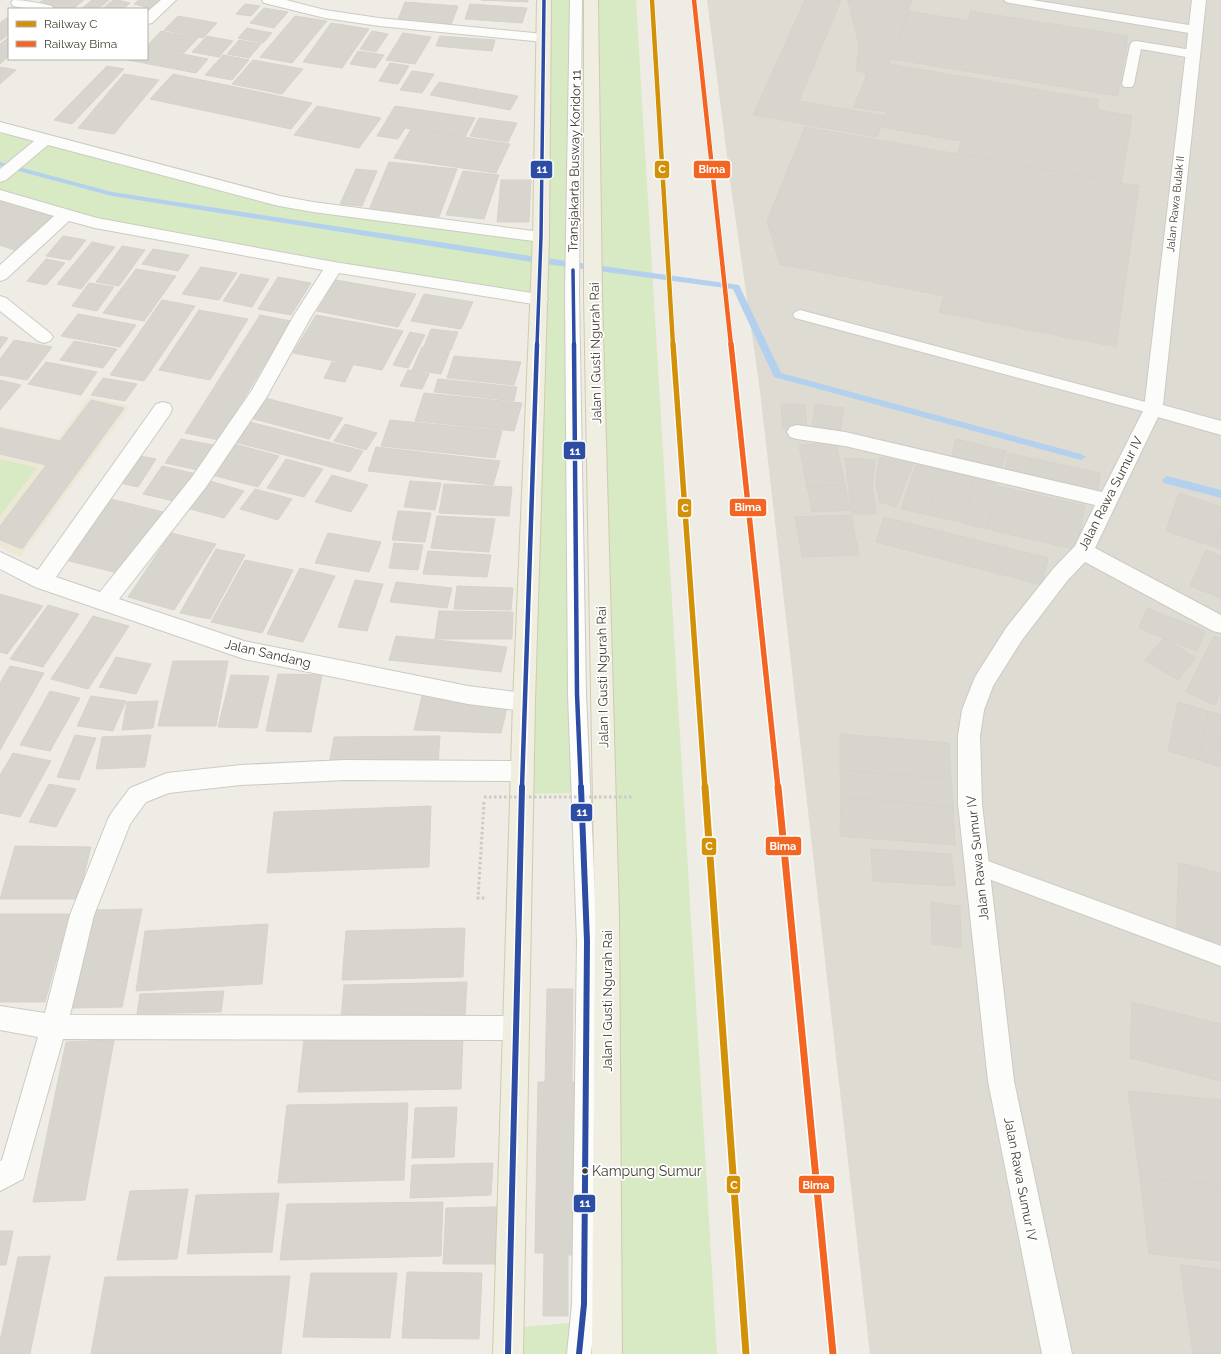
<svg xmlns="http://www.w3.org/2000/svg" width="1221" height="1354" font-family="Raleway,sans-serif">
	<rect width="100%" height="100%" fill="#eeece5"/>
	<path fill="#dedbd3" d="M707 0H1221V1354H870L760 391 731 187Z"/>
	<path fill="#ede8d6" d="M89 397 130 406 20 557 0 547V426L58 439Z"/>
	<path fill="#d7eac3" d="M544 0H576L581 793 522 794 539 299 65 215 0 190V179L12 167 0 164V127L288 202 541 237Z
		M591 0H636L717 1354H607Z
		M0 459 37 468 0 516Z
		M582 1322 580 1354H508L509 1328Z"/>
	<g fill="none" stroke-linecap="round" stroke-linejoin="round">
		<path fill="#b3d1ee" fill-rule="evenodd" d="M0 162 112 192 538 257 739 285 781 373 1081 454 1086 457 1081 460 774 377 733 289 538 263 112 196 0 166Z
			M1167 476 1221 490V498L1164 483 1162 480Z"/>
	</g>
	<path fill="#d7d5cd" stroke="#d6d3cb" d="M43 0H84L73 9H57L37 4Z
		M92 0H109L98 9H81Z
		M113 0H118L130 3 123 9H102Z
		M139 0H168L157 10 134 4Z
		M481 0H528V2Z
		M805 0H841L799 101 885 116 877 137 753 115Z
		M848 0H912L889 64 1099 100 1097 110 1132 116 1121 183 958 154 961 141 881 127 886 112 854 107 867 73 856 71 859 46Z
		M405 2 458 6 451 25 397 22Z
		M245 4 260 6 251 16 236 14Z
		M470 4 527 8 522 23 465 19Z
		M264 8 288 12 274 28 250 23Z
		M909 11 968 21 971 11 1128 36 1118 96 892 59Z
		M178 16 217 23 203 38 164 30Z
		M295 16 327 21 292 63 260 57Z
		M8 17H9V34L0 41V23Z
		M331 23 369 29 342 68 303 62Z
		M247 28 272 33 263 43 238 38Z
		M161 31 198 38 184 53 147 46Z
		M372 31 388 34 376 52 360 49Z
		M403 33 431 37 415 64 386 60Z
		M207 36 233 41 219 57 192 52Z
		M440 36 495 40 492 51 436 46Z
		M9 37V56L0 64V44Z
		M239 40 261 44 249 58 227 54Z
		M147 47 208 59 196 73 128 60 147 59Z
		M358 51 384 55 375 68 350 64Z
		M223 55 249 60 232 80 205 75Z
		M253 60 303 69 282 94 232 84Z
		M390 63 409 66 398 84 379 81Z
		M107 66 124 69 72 124 54 120Z
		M1 67 16 70 0 84V68Z
		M412 71 434 74 422 93 400 90Z
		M124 74 159 80 114 134 78 128Z
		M173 74 312 103 291 129 150 99Z
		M439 82 518 96 510 110 430 95Z
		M317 106 381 118 359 148 294 135Z
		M395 106 475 118 465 137 405 128 398 139 377 136Z
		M479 118 517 123 508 142 470 136Z
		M805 127 1139 186 1116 347 939 312 944 296 780 264 767 221Z
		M411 129 510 144 496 173 394 158Z
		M389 162 457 169 439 217 369 210Z
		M356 169 377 171 362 206 340 204Z
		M463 171 499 175 484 219 446 215Z
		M501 180H531L529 222H497Z
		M0 199 56 216 17 251 0 245Z
		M63 236 86 240 70 260 46 256Z
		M92 242 115 247 81 289 57 284Z
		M122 246 145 250 119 286 96 282Z
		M153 249 189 255 178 271 142 264Z
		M46 259 65 263 46 285 27 281Z
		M201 267 237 273 219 300 182 294Z
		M136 269 176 276 144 321 103 313Z
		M241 274 269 279 252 307 223 301Z
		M278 277 311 283 291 315 258 309Z
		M336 280 416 294 398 327 317 311Z
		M89 283 114 287 97 311 72 306Z
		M424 294 473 302 461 329 411 321Z
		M162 300 195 306 144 381 110 375Z
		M199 310 248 319 210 380 159 370Z
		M78 314 136 325 120 347 61 336Z
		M260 315 291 321 219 440 185 433Z
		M316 315 403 331 382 370 293 353Z
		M431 329 458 332 451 350 424 346Z
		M410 332 425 335 408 368 393 365Z
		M0 336 8 338 0 349Z
		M14 340 52 347 27 380 0 375V359Z
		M74 341 117 349 103 368 60 360Z
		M422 347 450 351 441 374 412 370Z
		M454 356 521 362 514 385 447 378Z
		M46 362 97 372 81 395 28 384Z
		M332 362 353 365 345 382 324 378Z
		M408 370 429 374 422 389 400 386Z
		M103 378 137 384 125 401 91 395Z
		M438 379 517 387 514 401 434 392Z
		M0 380 21 385 0 410Z
		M424 393 522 403 514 431 415 421Z
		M265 398 343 418 329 439 250 418Z
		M91 400 124 408 22 549 0 540V526L46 465 0 454V428L60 441Z
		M781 404H805L807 430 783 429Z
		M816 404 844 408 840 430 812 426Z
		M390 420 502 431 495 458 381 446Z
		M250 422 363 451 350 472 235 442Z
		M345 424 377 433 366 450 334 441Z
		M181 439 213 445 198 470 165 463Z
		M956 439 1006 451 1001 472 951 460Z
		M231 443 279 456 258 487 208 474Z
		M836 443 845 485 807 486 799 445Z
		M376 447 500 461 493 485 368 471Z
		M1008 453 1100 473 1098 492 1005 471Z
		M135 455 156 459 138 487 116 482Z
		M880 457 913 464 896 507 880 502 876 482Z
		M845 458 875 460 872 486 876 514H852Z
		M286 459 323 469 304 497 267 488Z
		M916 465 940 470 929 515 901 509Z
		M162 466 197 474 178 502 143 494Z
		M940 470 974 477 964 523 929 515Z
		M332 475 368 485 351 512 315 502Z
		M974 477 997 482 987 529 964 523Z
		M210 481 244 491 224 518 190 509Z
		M410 481 441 483 435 510 404 507Z
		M444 484 512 487 509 516 439 513Z
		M845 485 850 510 812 512 807 486Z
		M998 486 1085 506 1077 550 987 529Z
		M255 489 292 499 278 520 240 509Z
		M1179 493 1221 507V527L1215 547 1166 531Z
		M111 499 163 512 122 574 69 561Z
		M398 511 431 513 425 542 392 540Z
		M851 515 859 555 802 557 795 517Z
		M437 516 495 519 489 552 431 548Z
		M884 517 1048 558 1042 585 876 542Z
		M1221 527V549L1215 547Z
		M171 533 216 544 174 610 128 597Z
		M328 533 381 542 369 572 315 563Z
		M394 543 423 545 418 570 389 568Z
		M216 549 245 555 210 619 180 613Z
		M1206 550 1221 556V598L1190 586Z
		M428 551 491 555 487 577 423 574Z
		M245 560 293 570 262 633 211 622Z
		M300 568 335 576 303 642 267 634Z
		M355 580 383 584 367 631 338 627Z
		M396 582 452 588 447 608 390 602Z
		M457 586 513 588 511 610 454 609Z
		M0 594 43 606 7 654 0 652Z
		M48 605 79 614 43 667 10 659Z
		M1147 608 1205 631 1197 651 1139 628Z
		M439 611 513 612 512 639H435Z
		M93 616 129 626 88 689 51 679Z
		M396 636 507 647 501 672 389 660Z
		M1214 636 1221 639V691L1215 705 1186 692Z
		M1164 638 1196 658 1178 680 1145 660Z
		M116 657 151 664 136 694 99 687Z
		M173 661H228L216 726H158Z
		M10 666 44 673 0 750V683Z
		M278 674 322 675 311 732 266 731Z
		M231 675 269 676 257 728 218 727Z
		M50 691 80 698 50 751 20 745Z
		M91 696 126 701 113 731 77 726Z
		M422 696 507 708 501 733 414 730Z
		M158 701 153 728 122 730 127 702Z
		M1178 702 1208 711 1199 760 1168 751Z
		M1208 711 1221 715 1220 767 1199 760Z
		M840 734 949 743 951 779 840 770Z
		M75 735 96 738 79 780 57 777Z
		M151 735 145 767 96 769 102 737Z
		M440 736 438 765H329L334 737Z
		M13 753 51 761 20 817 0 813V775Z
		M840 770 951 779 953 807 841 797Z
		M49 784 76 789 56 827 29 822Z
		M841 797 953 807 955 845 840 836Z
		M431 806 429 867 267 873 274 812Z
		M15 846 91 847 78 899H0Z
		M871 849 951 854 955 886 873 881Z
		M1179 863 1221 873V943L1176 932Z
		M931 902 960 906 961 948 932 944Z
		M142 909 122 1007 73 1008 94 910Z
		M0 914H69L45 1002H0Z
		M268 924 262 984 136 991 145 931Z
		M465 928 463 977 342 980 346 931Z
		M467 982 465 1016 341 1018 344 985Z
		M547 989H573L572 1082H579V1255H568V1316H543L544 1253H535L538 1082H545Z
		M224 991 221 1012 137 1014 140 994Z
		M1132 1002 1221 1024V1081L1130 1058Z
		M463 1036 461 1089 298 1092 304 1039Z
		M114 1040 85 1200 33 1202 66 1042Z
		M1128 1091 1221 1100V1185L1140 1177Z
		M408 1103 404 1180 278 1183 287 1105Z
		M457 1107 454 1157 412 1158 415 1108Z
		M493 1163 491 1195 410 1198 412 1165Z
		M1140 1177 1221 1185V1261L1149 1254Z
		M188 1189 177 1259 117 1260 130 1191Z
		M279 1193 272 1252 187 1254 196 1195Z
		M443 1202 441 1256 280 1260 287 1204Z
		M497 1207 496 1264H443L446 1208Z
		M0 1231H13L6 1265H0Z
		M50 1256 30 1354H0V1341L18 1257Z
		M1180 1265 1221 1270V1354H1193Z
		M407 1272 482 1273 479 1339 402 1338Z
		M311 1273H397L390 1338 303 1337Z
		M290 1276 281 1354H91L105 1277Z"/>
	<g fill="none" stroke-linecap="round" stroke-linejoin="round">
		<g stroke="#cccac3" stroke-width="2">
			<path id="lane" d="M570 0H582L579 293 586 694 597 941 596 1304 591 1354H567L572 1304 577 941 568 694 565 293Z
				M1004 0H1032L1195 26 1199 27 1201 30 1199 33 1195 34 1010 3 1006 2Z
				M1136 41 1192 50 1196 51 1198 54 1196 57 1192 58 1141 49 1134 84 1132 87H1124L1122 84 1130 45 1132 42Z
				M800 310 1153 404 1158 405 1161 409 1158 413 1153 414 795 318 793 315 795 312Z
				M977 857 1221 946V966L970 872 967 866 970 860Z"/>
		</g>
		<g stroke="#cccac3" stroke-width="2">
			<path id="street" d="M13 0C26 0 39 3 52 6L54 9C40 9 27 9 13 6L11 3Z
				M161 0H176L152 23 147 24V12Z
				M262 0H286L325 10 379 18 544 34 549 35 551 38 549 41 544 42 379 26 325 18 264 3Z
				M1192 0H1206L1163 405 1221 421V435L1158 417 1095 548 1221 615V633L1213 631 1085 562 1067 581 1022 640 993 686 984 710 980 736 982 804 1014 1081 1072 1354H1042L988 1081 958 804V736L962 710 975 677 1006 628 1053 569 1075 546 1095 505 845 446 797 439 790 437 787 432 790 427 797 425 845 432 1102 492 1144 409Z
				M0 122 280 196 313 202 541 232 547 233 549 237 547 241 541 242 313 212 279 206 48 145 6 180 0 182V169L34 141 0 132Z
				M0 190 97 218 334 262 545 295 548 299 545 303 539 305 339 273 311 317 266 398 206 487 119 599 244 641 468 686 524 693 532 696 535 702 532 708 524 711 468 704 244 659 35 587 0 569V552L38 570 156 404 163 402 170 404 172 409 170 414 56 577 100 592 192 477 252 390 293 317 323 270 95 228 69 221 6 279 0 281V265L54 216 0 200Z
				M0 296 6 298 50 333 53 337 50 341 44 343 38 341 0 311Z
				M345 760 522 761 530 764 534 771 530 778 522 781 345 780 241 785 169 793 146 802 130 824 94 915 70 1015 516 1016 525 1019 529 1028 525 1037 516 1040 63 1039 23 1179 0 1191V1161L2 1160 38 1037 0 1030V1006L45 1013 70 915 108 819 112 812 130 788 167 773 241 765Z"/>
		</g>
		<g stroke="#d1cab1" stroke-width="2">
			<path id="primary" d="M537 0H551L549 237 535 702 523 1354H493L513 702 533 237Z
				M584 0H598L602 294 619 916 622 1354H592L595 916 584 294Z"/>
		</g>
		<path stroke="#cccac5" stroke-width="3" stroke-dasharray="2.5 2.5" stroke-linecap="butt" d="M484 802 478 898H487"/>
		<use href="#lane" fill="#fcfcfb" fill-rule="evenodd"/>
		<use href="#street" fill="#fcfcfb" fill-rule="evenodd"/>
		<use href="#primary" fill="#f0ede1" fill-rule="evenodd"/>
		<path stroke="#cccac5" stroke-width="3" stroke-dasharray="2.5 2.5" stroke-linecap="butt" d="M484 797H632"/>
		<g stroke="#fff" stroke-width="5.5">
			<path id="bus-1-far2" d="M573 270 574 345
				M537 345 541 237 544 0"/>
		</g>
		<g stroke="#fff" stroke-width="8">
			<path id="bus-1-far1" d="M574 344 577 694 581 788
				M522 788 537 344"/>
		</g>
		<g stroke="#fff" stroke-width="9">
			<path id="bus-1" d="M508 1354 522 787
				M579 1354 584 1304 587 941 581 787"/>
		</g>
		<use href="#bus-1-far2" stroke="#2d4ca4" stroke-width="3.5"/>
		<use href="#bus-1-far1" stroke="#2d4ca4" stroke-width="4.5"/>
		<use href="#bus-1" stroke="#2d4ca4" stroke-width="6"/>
		<g stroke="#fff" stroke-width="6">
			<path id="rail-1-far2" d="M652 0 673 345"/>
		</g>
		<g stroke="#fff" stroke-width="8">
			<path id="rail-1-far1" d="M673 344 705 788"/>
		</g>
		<g stroke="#fff" stroke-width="10">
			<path id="rail-1" d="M705 787 746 1354"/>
		</g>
		<g stroke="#fff" stroke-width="6">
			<path id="rail-2-far2" d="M694 0 731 345"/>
		</g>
		<g stroke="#fff" stroke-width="8">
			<path id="rail-2-far1" d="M731 344 778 788"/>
		</g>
		<g stroke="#fff" stroke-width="10">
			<path id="rail-2" d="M778 787 833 1354"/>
		</g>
		<use href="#rail-1-far2" stroke="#d3910a" stroke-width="4.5"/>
		<use href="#rail-1-far1" stroke="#d3910a" stroke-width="5.5"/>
		<use href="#rail-1" stroke="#d3910a" stroke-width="7"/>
		<use href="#rail-2-far2" stroke="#f26522" stroke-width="4.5"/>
		<use href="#rail-2-far1" stroke="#f26522" stroke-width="5.5"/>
		<use href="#rail-2" stroke="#f26522" stroke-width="7"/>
	</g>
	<circle fill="#433e32" stroke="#fff" stroke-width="1.5" cx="585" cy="1171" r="3.5"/>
	<g text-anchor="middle" stroke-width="3.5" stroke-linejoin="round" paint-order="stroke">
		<g font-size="11" fill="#433e32" stroke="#fff">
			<text transform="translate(1175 204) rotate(-84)" y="4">Jalan Rawa Bulak II</text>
		</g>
		<g font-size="13" fill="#433e32" stroke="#fff">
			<text transform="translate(574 161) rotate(-89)" y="5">Transjakarta Busway Koridor 11</text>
			<text transform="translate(595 353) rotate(-91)" y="5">Jalan I Gusti Ngurah Rai</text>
			<text transform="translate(1110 493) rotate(-63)" y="5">Jalan Rawa Sumur IV</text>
			<text transform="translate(268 653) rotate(13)" y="5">Jalan Sandang</text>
			<text transform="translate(602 677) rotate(-91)" y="5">Jalan I Gusti Ngurah Rai</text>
			<text transform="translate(977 858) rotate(-96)" y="5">Jalan Rawa Sumur IV</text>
			<text transform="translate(607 1001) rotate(-90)" y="5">Jalan I Gusti Ngurah Rai</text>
			<text transform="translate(1021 1179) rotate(79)" y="5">Jalan Rawa Sumur IV</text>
		</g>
		<g font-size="14" fill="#433e32" stroke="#fff" text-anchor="start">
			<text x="592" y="1176">Kampung Sumur</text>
		</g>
	</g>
	<g stroke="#fff" stroke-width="1.5">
		<rect x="693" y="160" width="38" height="19" rx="4" fill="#f26522"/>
		<rect x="530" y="160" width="23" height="19" rx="4" fill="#2d4ca4"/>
		<rect x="654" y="160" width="16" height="19" rx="4" fill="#d3910a"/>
		<rect x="563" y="441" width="23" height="19" rx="4" fill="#2d4ca4"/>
		<rect x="729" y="498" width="38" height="19" rx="4" fill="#f26522"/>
		<rect x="677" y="498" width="15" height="20" rx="4" fill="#d3910a"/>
		<rect x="570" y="803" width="23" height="19" rx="4" fill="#2d4ca4"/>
		<rect x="765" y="836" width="37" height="20" rx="4" fill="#f26522"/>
		<rect x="701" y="837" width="16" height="19" rx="4" fill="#d3910a"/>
		<rect x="798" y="1175" width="37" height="19" rx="4" fill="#f26522"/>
		<rect x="726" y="1175" width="15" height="19" rx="4" fill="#d3910a"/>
		<rect x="573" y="1194" width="23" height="19" rx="4" fill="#2d4ca4"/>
	</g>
	<g font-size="11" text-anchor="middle" font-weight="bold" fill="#fff">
		<text x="712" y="173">Bima</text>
		<text x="542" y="173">11</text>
		<text x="662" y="173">C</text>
		<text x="575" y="455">11</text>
		<text x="748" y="511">Bima</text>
		<text x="685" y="512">C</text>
		<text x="582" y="816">11</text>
		<text x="783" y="850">Bima</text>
		<text x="709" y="850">C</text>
		<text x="816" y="1189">Bima</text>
		<text x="734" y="1189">C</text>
		<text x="585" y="1207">11</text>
	</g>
	<rect x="8" y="8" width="140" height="52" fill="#ffffff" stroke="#b4b2ad"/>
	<rect x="16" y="21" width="20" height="6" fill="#d3910a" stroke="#b4b2ad"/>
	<text x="44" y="28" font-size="12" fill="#433e32">Railway C</text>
	<rect x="16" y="41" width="20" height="6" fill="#f26522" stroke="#b4b2ad"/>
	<text x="44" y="48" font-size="12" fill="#433e32">Railway Bima</text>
</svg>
